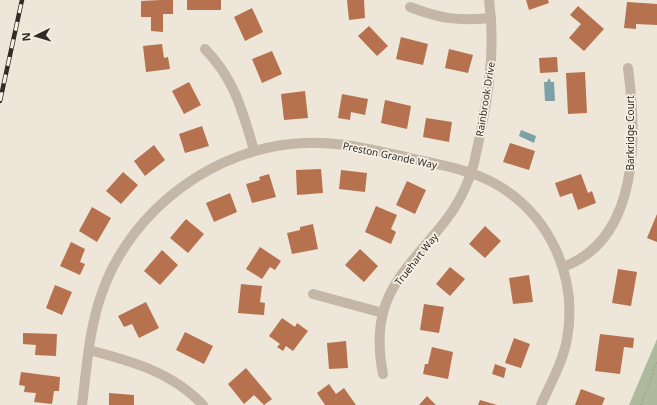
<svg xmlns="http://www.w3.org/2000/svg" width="657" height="405" font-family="'Noto Sans',sans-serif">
	<rect width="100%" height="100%" fill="#ede6d9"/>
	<path fill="#adba9c" d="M657 339V405H629Z"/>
	<path fill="#7ca1a7" d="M549 78 551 82H554L555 101H545L544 82H547Z
		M521 130 536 136 534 143 519 136Z"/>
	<path fill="#b6724f" d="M160 0H173V14H163V32L151 31V17H141V1Z
		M187 0H221V10H187Z
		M347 0H364L365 18 349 20Z
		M526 0H548L549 3 529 10Z
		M627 2 657 4V25L636 24V29L624 28Z
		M578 6 604 29 584 51 569 38 581 24 570 15Z
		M252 8 263 32 245 41 234 17Z
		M369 26 388 46 377 56 358 36Z
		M401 37 428 44 423 65 396 59Z
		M162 44 164 58 168 57 170 69 146 72 143 46Z
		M449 49 473 55 468 73 445 68Z
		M272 51 282 74 262 83 252 59Z
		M557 57 558 72 540 73 539 58Z
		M585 72 587 113 568 114 566 73Z
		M189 82 201 105 184 114 172 91Z
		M305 91 308 118 284 120 281 94Z
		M342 94 368 99 365 115 351 112 350 120 338 118Z
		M385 100 411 106 407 129 381 123Z
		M426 118 452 122 449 142 423 137Z
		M202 126 209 146 185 153 179 134Z
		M510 143 535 151 529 170 503 162Z
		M154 145 165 160 145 176 134 161Z
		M321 169 323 193 297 195 296 170Z
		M341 170 367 173 365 192 339 189Z
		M123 172 138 185 121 204 106 191Z
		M269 174 276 197 252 203 246 184 260 180 259 177Z
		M581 174 588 193 592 191 596 203 578 210 572 193 560 197 555 183Z
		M407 181 426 190 415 214 396 205Z
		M230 193 237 212 214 222 206 203Z
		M376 206 397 215 391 229 396 232 391 244 365 232Z
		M92 207 111 218 97 242 79 231Z
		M657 214V242L647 238Z
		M186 219 204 234 188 253 170 238Z
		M313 224 318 249 292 254 287 233 300 230V227Z
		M485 226 501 241 485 258 469 244Z
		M71 242 85 249 80 262 85 264 80 275 60 266Z
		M260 247 281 261 275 270 270 267 262 279 246 269Z
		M360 249 378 266 364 282 345 265Z
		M162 250 178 265 160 285 144 271Z
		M450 267 465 279 450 296 436 284Z
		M618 269 637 272 631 306 612 303Z
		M529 275 533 302 513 304 509 278Z
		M241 284 262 286 260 302 265 303 264 315 238 313Z
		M55 285 72 292 62 315 46 308Z
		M146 302 159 328 139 338 132 324 124 327 118 316Z
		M424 304 444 307 439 333 420 330Z
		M282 318 295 327 297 323 308 331 293 351 286 346 283 351 277 347 280 344 269 336Z
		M185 332 213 346 204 364 176 350Z
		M23 333 57 334 56 356 35 355 36 345 23 344Z
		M600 334 634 338 633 348 624 347 620 374 595 371Z
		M514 338 530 344 521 368 505 363Z
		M346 341 348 368 329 369 327 343Z
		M432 347 453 352 448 379 423 374 425 364H428Z
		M495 364 506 368 504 378 492 374Z
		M246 368 272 399 264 405 254 395 244 404 228 384Z
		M21 372 60 377 59 391H54L52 404 34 402 36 393 24 392 25 386 19 385Z
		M329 384 336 394 344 388 356 405H325L317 393Z
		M581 389 605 398 602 405H575Z
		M109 393 134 395V405H109Z
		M427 396 436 405H419Z
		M480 400 497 405H478Z"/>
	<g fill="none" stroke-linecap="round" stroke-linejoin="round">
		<path stroke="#afa192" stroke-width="1.5" stroke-dasharray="2 2" stroke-linecap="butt" d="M641 405 657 362"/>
		<path stroke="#c4b7a7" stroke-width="10" d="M410 7C441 19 458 21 491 18
			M205 49C235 80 242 110 254 150
			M563 267C640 239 637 135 628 68
			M313 294 383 313
			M89 350C131 361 172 372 203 405
			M383 374C379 354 378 333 383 313 391 279 421 252 442 225 457 207 468 185 474 163 486 109 497 56 489 0
			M82 405C87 366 89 327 103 290 133 208 216 147 303 143 337 141 369 149 402 156 432 164 467 168 494 183 550 214 578 277 567 339 563 362 550 384 541 405"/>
		<g stroke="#312b27" stroke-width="4.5">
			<path id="rail" d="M0 101 22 0"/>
		</g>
		<use href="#rail" stroke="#f6f0e5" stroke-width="3" stroke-dasharray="9" stroke-linecap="butt"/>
	</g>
	<g text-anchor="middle" stroke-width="3.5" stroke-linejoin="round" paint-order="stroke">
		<g font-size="10" fill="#312b27" stroke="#f6f0e5">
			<text transform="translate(485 99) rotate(-81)" y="4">Rainbrook Drive</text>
			<text transform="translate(630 133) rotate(-90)" y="4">Barkridge Court</text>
			<text transform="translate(390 155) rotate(12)" y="4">Preston Grande Way</text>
			<text transform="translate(416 259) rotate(-52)" y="4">Truehart Way</text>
		</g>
	</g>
	<g transform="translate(36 36) rotate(265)" stroke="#f6f0e5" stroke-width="3" paint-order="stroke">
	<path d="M0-3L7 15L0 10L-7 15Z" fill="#312b27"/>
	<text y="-6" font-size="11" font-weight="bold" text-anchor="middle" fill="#312b27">N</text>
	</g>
</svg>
